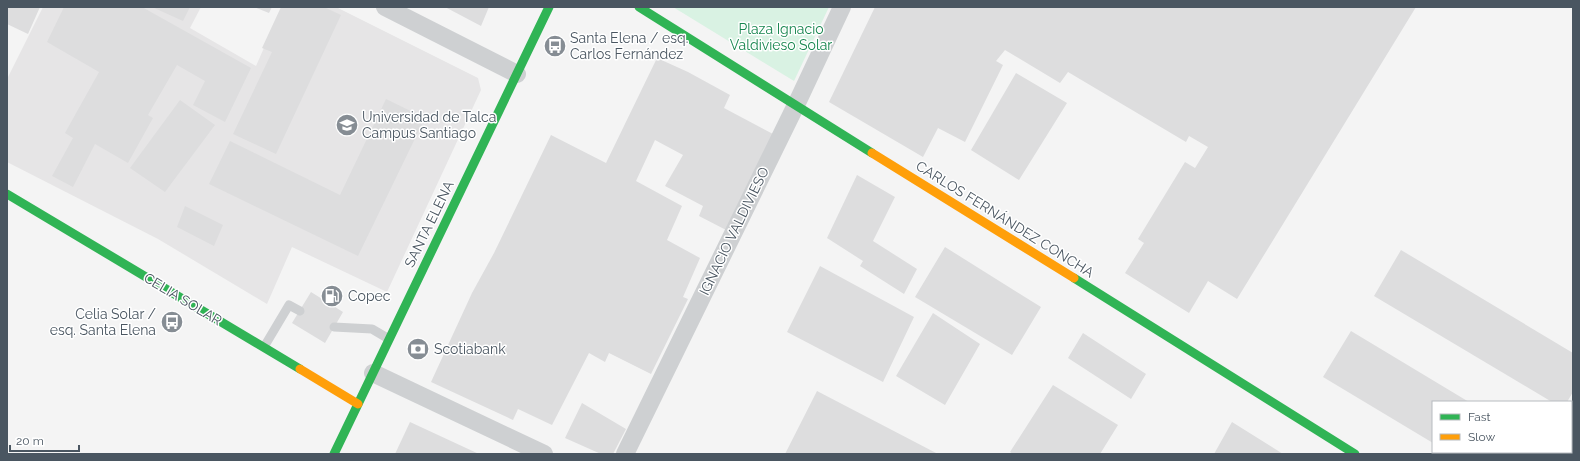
<svg xmlns="http://www.w3.org/2000/svg" width="1580" height="461" font-family="Raleway,sans-serif">
	<rect width="100%" height="100%" fill="#f4f4f4"/>
	<path fill="#e6e5e6" d="M43 7H201L190 28 256 66 282 7H336L478 78 481 90 387 292 292 247 267 304 158 239 7 162V79Z"/>
	<path fill="#d9f2e3" d="M673 7H829L794 81Z"/>
	<path fill="#ddddde" d="M7 7H40L28 34 7 24Z
		M64 7H142L251 68 225 122 193 105 205 81 177 65 148 115 153 118 128 163 95 144 73 187 52 176 73 138 65 133 99 72 47 42Z
		M152 7H190L183 21Z
		M254 7H272L269 13Z
		M281 7H324L341 15 276 154 233 134 272 52 262 48Z
		M445 7H489L481 26Z
		M875 7H1416L1237 299 1208 281 1189 313 1125 273 1144 243 1138 239 1185 162 1195 168 1208 147 1189 136 1186 142 1068 72 1060 83 1005 50 996 61 1003 65 965 142 938 128 923 157 829 102Z
		M657 58 688 72 730 95 724 108 773 134 728 231 699 216 703 206 665 186 683 155 655 140 636 181 682 206 667 240 700 258 683 297 688 299 651 374 609 353 605 362 589 353 552 425 518 409 513 420 431 382 472 293 494 253 551 135 606 163Z
		M1016 73 1067 103 1019 180 971 150Z
		M386 99 425 118 358 256 209 184 230 141 340 195Z
		M180 100 215 125 165 192 130 168Z
		M857 175 895 197 873 241 917 269 904 294 860 266 863 261 827 238Z
		M185 206 223 225 214 246 177 227Z
		M945 247 1041 307 1012 355 915 297Z
		M1401 250 1573 353V392L1567 402H1552L1374 296Z
		M820 266 914 317 883 382 787 332Z
		M311 292 343 312 325 343 292 323Z
		M933 313 980 344 945 405 896 376Z
		M1351 331 1469 402H1433V443L1323 377Z
		M1083 333 1146 374 1131 399 1068 358Z
		M1053 385 1118 425 1100 454H1013L1010 452Z
		M817 391 938 454H785Z
		M582 403 626 429 613 454H601L565 438Z
		M410 422 479 454H395Z
		M1232 422 1283 454H1214Z
		M1448 452H1540L1539 454H1451Z"/>
	<g fill="none" stroke-linecap="round" stroke-linejoin="round">
		<path stroke="#ced0d2" stroke-width="9" d="M334 327 372 329 389 339
			M264 347 289 305 300 311"/>
		<path stroke="#ced0d2" stroke-width="18" d="M385 7 517 74
			M373 373 544 454
			M625 454 796 105 842 7"/>
		<path stroke="#30b455" stroke-width="9" d="M639 7 872 153
			M7 194 300 369
			M1074 278 1355 454
			M334 454 549 7"/>
		<path stroke="#ff9f0a" stroke-width="9" d="M872 153 1074 278
			M300 369 358 404"/>
	</g>
	<defs>
		<g id="bus-disc" transform="scale(1.15)"><circle r="9.5" fill="#868d94" stroke="#fff"/><path d="M-5-6H5V4H4V6H2V4H-2V6H-4V4H-5ZM-3.5-4V0h7V-4ZM-3.5 1.2v1.5H-2V1.2ZM2 1.2v1.5H3.5V1.2Z" fill="#fff"/></g>
		<g id="university-disc" transform="scale(1.15)"><circle r="9.5" fill="#868d94" stroke="#fff"/><path d="M0-5L7-2L0 1L-7-2ZM-4 1L0 2.5L4 1V4Q0 6-4 4Z" fill="#fff"/></g>
		<g id="fuel-disc" transform="scale(1.15)"><circle r="9.5" fill="#868d94" stroke="#fff"/><path d="M-5.5-6h7V0h2V4h1.3V-2.5L3-4.5l.8-.8L6-3V5H2.5V1h-1V6h-7ZM-4.2-4.7v3.2H.2V-4.7Z" fill="#fff"/></g>
		<g id="bank-disc" transform="scale(1.15)"><circle r="9.5" fill="#868d94" stroke="#fff"/><path d="M-6-4H6V4H-6ZM0-2.3a2.3 2.3 0 1 0 0 4.6a2.3 2.3 0 1 0 0-4.6Z" fill="#fff"/></g>
	</defs>
	<g fill-rule="evenodd">
		<use href="#bus-disc" x="555" y="46"/>
		<use href="#university-disc" x="347" y="125"/>
		<use href="#fuel-disc" x="332" y="296"/>
		<use href="#bus-disc" x="172" y="322"/>
		<use href="#bank-disc" x="418" y="349"/>
	</g>
	<g text-anchor="middle" stroke-width="3" stroke-linejoin="round" paint-order="stroke">
		<g font-size="14" fill="#17864f" stroke="#fff">
			<text x="781" y="34">Plaza Ignacio<tspan x="781" dy="16">Valdivieso Solar</tspan></text>
		</g>
		<g font-size="14" fill="#4a5661" stroke="#fff" text-anchor="start">
			<text x="570" y="43">Santa Elena / esq.<tspan x="570" dy="16">Carlos Fernández</tspan></text>
			<text x="362" y="122">Universidad de Talca<tspan x="362" dy="16">Campus Santiago</tspan></text>
			<text x="348" y="301">Copec</text>
			<text x="156" y="319" text-anchor="end">Celia Solar /<tspan x="156" dy="16">esq. Santa Elena</tspan></text>
			<text x="434" y="354">Scotiabank</text>
		</g>
		<g font-size="14" fill="#4a5661" stroke="#fff">
			<text transform="translate(1005 219) rotate(32)" y="5">CARLOS FERNÁNDEZ CONCHA</text>
			<text transform="translate(429 224) rotate(-64)" y="5">SANTA ELENA</text>
			<text transform="translate(734 231) rotate(-64)" y="5">IGNACIO VALDIVIESO</text>
			<text transform="translate(183 299) rotate(31)" y="5">CELIA SOLAR</text>
		</g>
	</g>
	<rect width="1580" height="461" fill="none" stroke="#4a5661" stroke-width="16"/>
	<rect x="1432" y="401" width="140" height="52" fill="#ffffff" stroke="#b7bbc0"/>
	<rect x="1440" y="414" width="20" height="6" fill="#30b455" stroke="#b7bbc0"/>
	<text x="1468" y="421" font-size="12" fill="#4a5661">Fast</text>
	<rect x="1440" y="434" width="20" height="6" fill="#ff9f0a" stroke="#b7bbc0"/>
	<text x="1468" y="441" font-size="12" fill="#4a5661">Slow</text>
	<path d="M10 445v6h69v-6" fill="none" stroke="#4a5661" stroke-width="2"/>
	<text x="16" y="445" font-size="12" fill="#4a5661" stroke="#ffffff" stroke-width="3" paint-order="stroke">20 m</text>
</svg>
